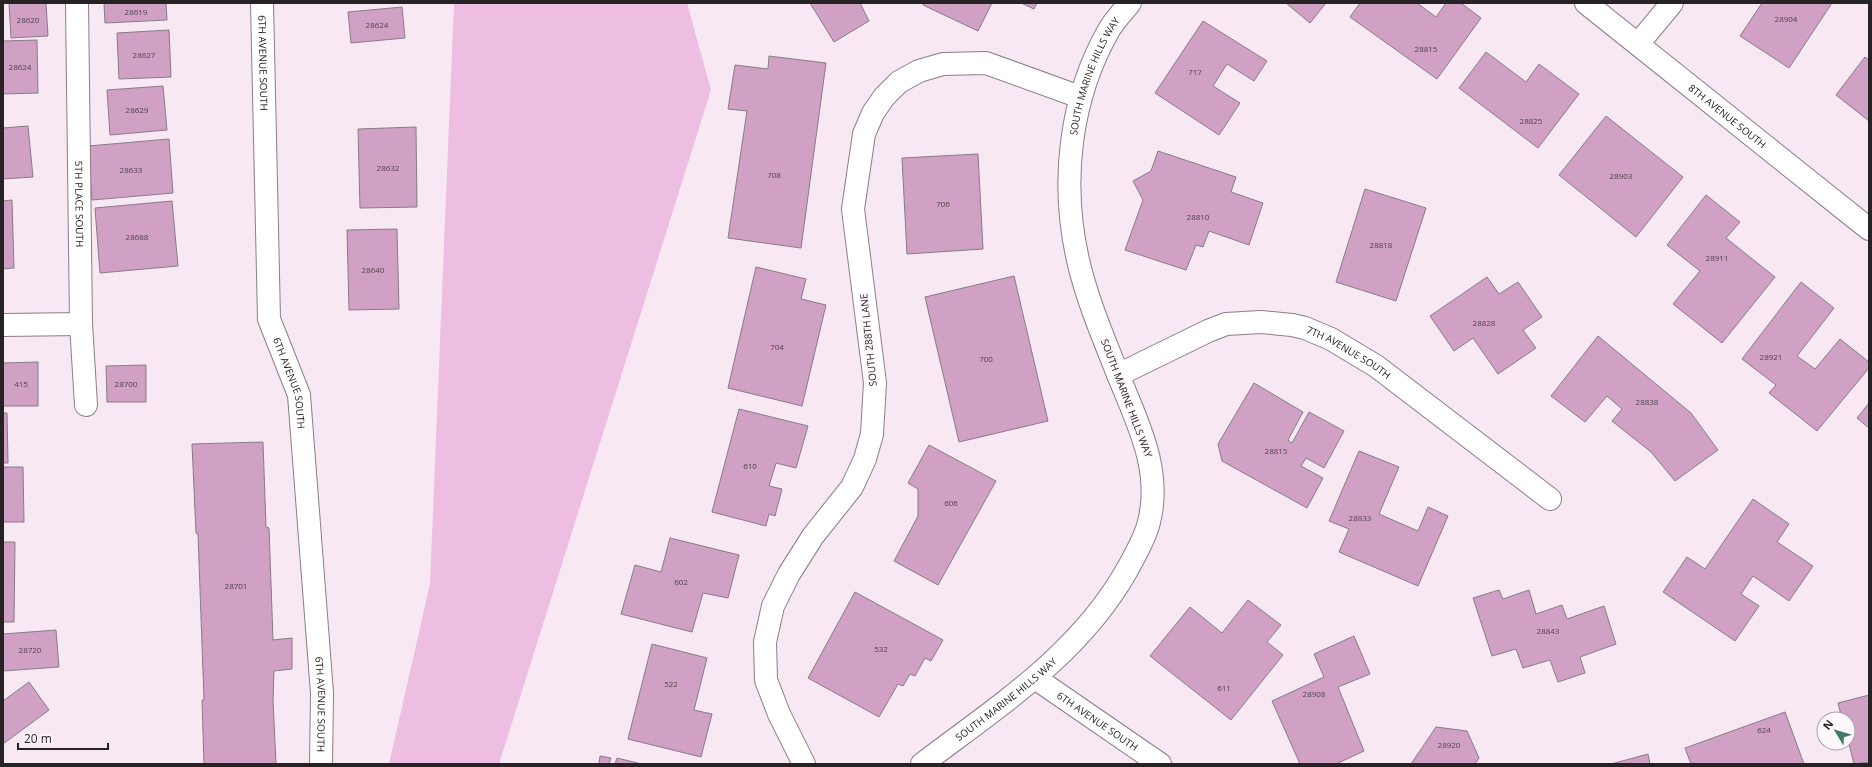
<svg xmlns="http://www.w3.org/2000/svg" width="1872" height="767" font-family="'Open Sans',sans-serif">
	<rect width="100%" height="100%" fill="#f7e8f3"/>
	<path fill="#edbde2" d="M454 3H687L711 90 499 764H389L430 584Z"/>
	<path fill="#d0a0c5" stroke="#887c85" d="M9 3H46L48 36 11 38Z
		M104 3H166L167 20 105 23Z
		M810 3H860L869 21 834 42Z
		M923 3H992L978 31 923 5Z
		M1021 3H1037L1034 9Z
		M1286 3H1326L1310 23Z
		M1360 3H1417L1436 17 1446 3H1461L1481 18 1437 79 1350 17Z
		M1762 3H1832L1789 68 1740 36Z
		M402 7 405 38 351 43 348 12Z
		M1203 21 1267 61 1254 81 1227 64 1213 86 1240 103 1219 135 1155 93Z
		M169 30 171 77 119 79 117 33Z
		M37 40 38 93 3 94V41Z
		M1486 52 1526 82 1539 64 1579 94 1538 148 1459 88Z
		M769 56 826 63 801 248 728 238 747 111 728 109 735 65 768 69Z
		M1865 57 1869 60V121L1836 95Z
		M163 86 167 130 110 135 107 90Z
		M1606 116 1683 177 1636 237 1559 175Z
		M28 126 33 177 3 179V128Z
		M416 127 417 207 360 208 358 129Z
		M169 139 173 193 92 200 88 146Z
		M1158 151 1236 177 1231 192 1263 203 1249 245 1209 231 1203 247 1196 245 1186 270 1125 250 1143 200 1133 181 1151 171Z
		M978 154 983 249 907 254 902 158Z
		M1365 189 1426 208 1396 301 1336 282Z
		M1706 195 1740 222 1726 238 1775 277 1722 343 1673 304 1700 271 1667 245Z
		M12 200 14 268 3 269V201Z
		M172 201 178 266 100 273 95 208Z
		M397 229 399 309 349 310 347 230Z
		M756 267 806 279 801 299 826 305 802 406 728 388Z
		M1014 276 1048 421 959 442 925 297Z
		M1487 277 1499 294 1518 282 1542 317 1523 330 1536 348 1498 374 1473 338 1454 351 1430 316Z
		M1801 282 1834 308 1797 356 1815 369 1840 339 1869 362V368L1817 431 1769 393 1776 385 1742 359Z
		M1598 336 1691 413 1718 450 1675 481 1651 452 1612 421 1622 409 1607 396 1585 422 1551 396Z
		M38 362V406H3V363Z
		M146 365V402H107L106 366Z
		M1254 383 1303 412 1288 440 1292 443 1309 412 1344 431 1324 468 1306 458 1301 466 1323 478 1307 508 1222 461 1218 444Z
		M1869 403V428L1857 418Z
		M739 409 808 426 796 468 776 463 769 486 782 489 775 516 769 514 766 526 712 512Z
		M3 413H7L8 463H3Z
		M263 442 266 527 269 528 273 640 292 638V669L274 671 273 700 276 764H204L202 700H204L198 534 196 533 192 444Z
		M929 445 996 481 938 585 894 561 918 516V489L908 483Z
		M1359 451 1399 467 1379 514 1418 531 1428 507 1448 516 1418 586 1339 552 1349 529 1329 521Z
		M3 467H23L24 522H3Z
		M1753 499 1789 524 1777 542 1813 566 1789 601 1753 576 1741 594 1759 606 1735 641 1663 592 1687 557 1705 569Z
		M670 538 739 555 728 598 703 593 692 632 621 614 635 565 661 572Z
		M3 542H15L14 622H3Z
		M1499 590 1503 599 1529 590 1536 614 1562 605 1567 619 1604 606 1616 644 1580 657 1585 673 1558 682 1550 660 1523 668 1516 649 1492 656 1473 598Z
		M855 592 943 640 931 661 925 658 915 676 910 674 903 686 898 684 879 717 808 678Z
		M1248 600 1281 625 1267 642 1283 655 1231 720 1150 656 1190 607 1222 633Z
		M56 630 59 667 3 671V634Z
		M1354 636 1370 674 1338 687 1364 751 1336 764H1300L1272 701 1324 677 1314 654Z
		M652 644 707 658 694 710 712 714 701 757 628 739Z
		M29 682 49 710 3 744V701Z
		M1869 695V762L1854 764 1848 740V719H1842L1838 703Z
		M1785 712 1804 764H1691L1685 748Z
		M1436 727 1467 731 1479 758 1475 764H1411Z
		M1648 754 1650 764H1611Z
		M600 756 611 758 609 764H599Z
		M617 758 642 764H615Z"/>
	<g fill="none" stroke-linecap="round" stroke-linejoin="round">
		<g stroke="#8b7e88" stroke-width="24">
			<g id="minor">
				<path id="s1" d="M77 3 81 324 86 405"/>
				<path id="s2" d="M262 3 269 319 299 395 322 693 321 764"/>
				<path id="s3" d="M1586 3 1869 229"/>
				<path d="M1638 44 1672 3"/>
				<path d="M3 325 81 324"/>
				<path id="s4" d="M1118 375 1208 331 1226 324 1261 322 1292 325 1305 328 1331 339 1376 366 1550 499"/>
				<path id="s5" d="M1035 678 1160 764"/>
				<path d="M804 764 779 714 766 680 765 642 773 606 789 574 813 536 852 487 865 459 872 434 875 383 853 209 864 134 873 113 884 97 899 82 919 71 943 64 986 63 1080 97"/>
				<path id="s6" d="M922 764C997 707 1079 655 1127 570 1135 555 1145 539 1149 522 1162 470 1138 424 1119 377 1104 339 1087 300 1078 260 1060 181 1070 97 1110 28 1116 19 1123 11 1130 3"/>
			</g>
		</g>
		<use href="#minor" stroke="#fff" stroke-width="22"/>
	</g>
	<g text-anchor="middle" stroke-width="4" stroke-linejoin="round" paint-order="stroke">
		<g font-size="8" fill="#51424e">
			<text x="136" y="15">28619</text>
			<text x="1786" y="22">28904</text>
			<text x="28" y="23">28620</text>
			<text x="377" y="28">28624</text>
			<text x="1426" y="52">28815</text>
			<text x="144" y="58">28627</text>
			<text x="20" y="70">28624</text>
			<text x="1195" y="75">717</text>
			<text x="137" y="113">28629</text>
			<text x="1531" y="124">28825</text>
			<text x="388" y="171">28632</text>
			<text x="131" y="173">28633</text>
			<text x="774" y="178">708</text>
			<text x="1621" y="179">28903</text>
			<text x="943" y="207">706</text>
			<text x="1198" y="220">28810</text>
			<text x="137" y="240">28688</text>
			<text x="1381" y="248">28818</text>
			<text x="1717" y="261">28911</text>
			<text x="373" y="273">28640</text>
			<text x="1484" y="326">28828</text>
			<text x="777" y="350">704</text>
			<text x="1771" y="360">28921</text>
			<text x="986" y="362">700</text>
			<text x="21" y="387">415</text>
			<text x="126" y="387">28700</text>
			<text x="1647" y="405">28838</text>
			<text x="1276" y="454">28815</text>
			<text x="750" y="469">610</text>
			<text x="951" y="506">606</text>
			<text x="1360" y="521">28833</text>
			<text x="681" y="585">602</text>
			<text x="236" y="589">28701</text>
			<text x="1548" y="634">28843</text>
			<text x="881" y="652">532</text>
			<text x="30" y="653">28720</text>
			<text x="671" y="687">522</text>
			<text x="1224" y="691">611</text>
			<text x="1314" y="697">28908</text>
			<text x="1764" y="733">624</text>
			<text x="1449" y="748">28920</text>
		</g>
		<g font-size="10" fill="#272226" stroke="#fef8fd">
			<text dy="4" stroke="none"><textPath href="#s2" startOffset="60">6TH AVENUE SOUTH</textPath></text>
			<text dy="4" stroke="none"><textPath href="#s6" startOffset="801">SOUTH MARINE HILLS WAY</textPath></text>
			<text dy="4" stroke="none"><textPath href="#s3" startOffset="181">8TH AVENUE SOUTH</textPath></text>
			<text dy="4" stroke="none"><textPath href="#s1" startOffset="201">5TH PLACE SOUTH</textPath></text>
			<text transform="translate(868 340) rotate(-96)" y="4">SOUTH 288TH LANE</text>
			<text dy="4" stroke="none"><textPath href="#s4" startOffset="249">7TH AVENUE SOUTH</textPath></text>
			<text dy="4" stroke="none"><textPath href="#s2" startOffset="384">6TH AVENUE SOUTH</textPath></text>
			<text transform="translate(1127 398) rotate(69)" y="4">SOUTH MARINE HILLS WAY</text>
			<text dy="4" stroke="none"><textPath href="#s6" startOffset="106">SOUTH MARINE HILLS WAY</textPath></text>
			<text dy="4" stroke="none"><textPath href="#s2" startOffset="708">6TH AVENUE SOUTH</textPath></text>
			<text dy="4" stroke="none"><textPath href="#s5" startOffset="76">6TH AVENUE SOUTH</textPath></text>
		</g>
	</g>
	<rect width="1872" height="767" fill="none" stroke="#272226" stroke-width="8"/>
	<g transform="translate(1836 731) rotate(308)"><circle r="19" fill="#fef8fd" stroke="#a8a2a7"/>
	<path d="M0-3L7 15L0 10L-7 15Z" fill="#3e7c68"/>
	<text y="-6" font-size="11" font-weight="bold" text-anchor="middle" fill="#272226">N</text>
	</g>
	<path d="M18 743v6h90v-6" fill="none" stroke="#272226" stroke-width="2"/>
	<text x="24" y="743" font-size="12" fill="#272226" stroke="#fef8fd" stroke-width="3" paint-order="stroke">20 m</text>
</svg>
